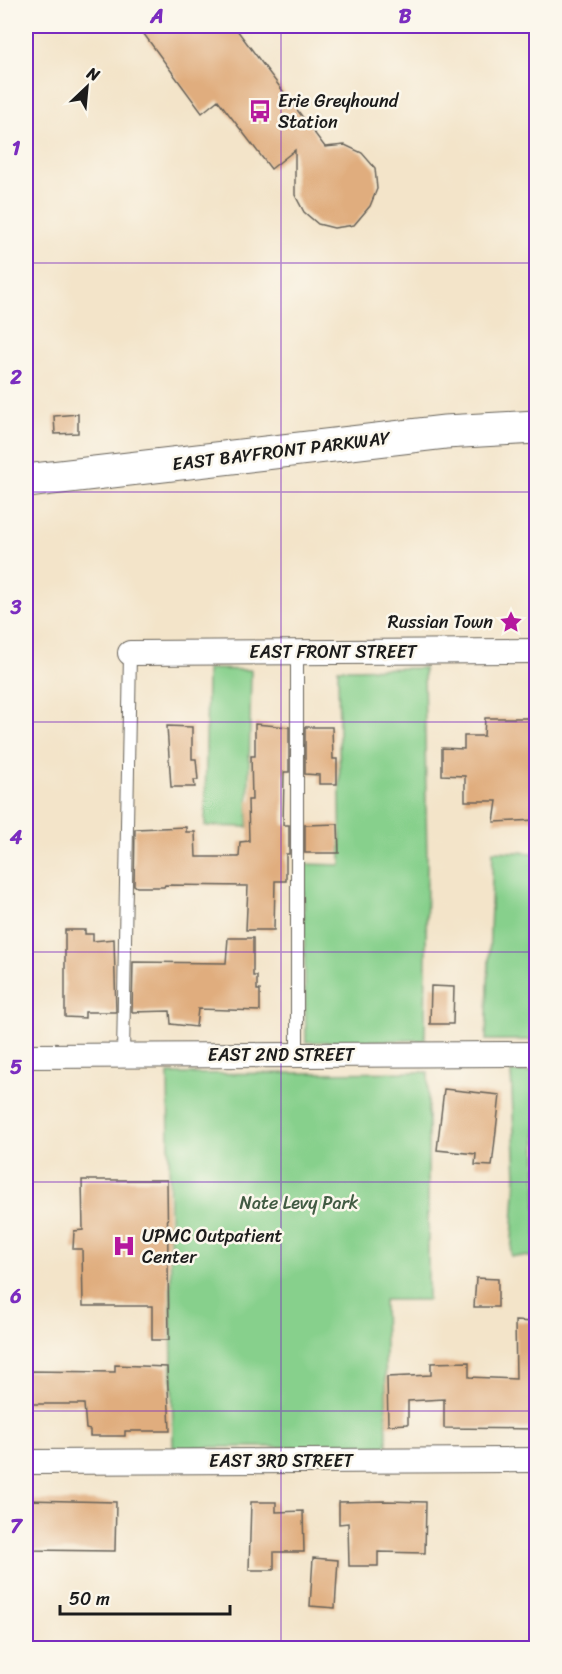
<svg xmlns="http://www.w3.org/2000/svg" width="562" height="1674" font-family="Sriracha,sans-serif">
	<rect width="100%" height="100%" fill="#fbf7ec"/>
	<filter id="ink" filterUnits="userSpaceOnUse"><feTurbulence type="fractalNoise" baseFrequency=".0167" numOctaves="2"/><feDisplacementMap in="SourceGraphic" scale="12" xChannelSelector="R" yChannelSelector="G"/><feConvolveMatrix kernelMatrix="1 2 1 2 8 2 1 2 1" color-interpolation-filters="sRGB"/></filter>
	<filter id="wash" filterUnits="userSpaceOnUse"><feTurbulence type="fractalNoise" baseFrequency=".008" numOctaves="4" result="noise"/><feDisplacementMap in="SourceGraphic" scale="24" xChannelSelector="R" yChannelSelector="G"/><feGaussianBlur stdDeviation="1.35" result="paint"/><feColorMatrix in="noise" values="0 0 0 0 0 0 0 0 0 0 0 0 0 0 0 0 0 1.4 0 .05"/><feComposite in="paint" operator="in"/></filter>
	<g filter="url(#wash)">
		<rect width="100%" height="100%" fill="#f3e4c9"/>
		<path fill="#87d08c" stroke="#527654" stroke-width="1.5" d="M424 668 427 867 425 1040 306 1042 303 864 341 865 338 669Z
			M207 669 251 670 248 827 205 826Z
			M493 851 536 853V1040H486Z
			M428 1072V1300H384L387 1447H173L168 1074Z
			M511 1072H536V1257L511 1256 516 1176Z"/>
		<g id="blocks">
			<path fill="#e0ad7e" d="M138 26H234L325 147 345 145 362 153 375 168 377 189 370 206 354 225 334 228 318 224 304 212 295 195V150L271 169 218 100 202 113Z
				M78 414V433L55 434 54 416Z
				M485 718H537V820L494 822 497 801H465V776L442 775V748L464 749V736H484Z
				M255 724 289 727V772H284L283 825H289V854H286V881H275L274 930H246L248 886 165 885 164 887H137L134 885 135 829 186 827V832H195L196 857H239L240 842 249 841 248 800H252L251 756H255Z
				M167 726 192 727V759H196L198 780H194L195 787H171Z
				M305 727H332L333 759H337V784H319V775L305 774Z
				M338 824 339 853H305V825Z
				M65 930H85V934H93V941L114 939 116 1012H85V1018L65 1017Z
				M228 938H253V976H257V990H260V1011L198 1009 196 1027 171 1024 170 1011 132 1012 133 962 226 963Z
				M431 986 454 987 453 1024H430Z
				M444 1089 500 1095 492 1166 475 1165 476 1154 437 1150Z
				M82 1180H167L169 1340H152V1306H83L82 1249H73L74 1231 83 1230Z
				M476 1278 498 1279V1307H474Z
				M515 1321 534 1322 537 1429 444 1428V1399L408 1401V1424L388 1425 387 1377 431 1375V1363L469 1362V1377L516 1379Z
				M115 1365 167 1367 170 1431H125V1436H90V1430L86 1429 84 1404H26V1371L115 1372Z
				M26 1500 116 1502 115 1551 26 1550Z
				M385 1501 426 1502 425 1553 378 1552V1566H349L348 1523 339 1524V1502Z
				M251 1502H276V1512L303 1511 304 1552H274V1570H249Z
				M313 1558 338 1560 335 1608 310 1606Z"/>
		</g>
	</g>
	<g filter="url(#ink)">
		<use href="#blocks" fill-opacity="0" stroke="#676259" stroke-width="1.5"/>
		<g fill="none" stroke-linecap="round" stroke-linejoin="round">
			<g stroke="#676259" stroke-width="14">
				<path id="service" d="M297 1055V653
					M123 1056 130 653"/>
			</g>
			<g stroke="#676259" stroke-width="26">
				<path id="minor" d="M130 653 536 651
					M26 1056 536 1054
					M26 1462 536 1460"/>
			</g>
			<g stroke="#676259" stroke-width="35">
				<path id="trunk" d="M26 481 445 432 536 427"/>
			</g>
			<use href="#service" stroke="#fff" stroke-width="12"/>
			<use href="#minor" stroke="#fff" stroke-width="24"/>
			<use href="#trunk" stroke="#fff" stroke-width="33"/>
		</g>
	</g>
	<path fill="none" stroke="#7b2cbf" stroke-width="1.5" stroke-opacity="0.55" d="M281 26V1648M26 263H536M26 492H536M26 722H536M26 952H536M26 1182H536M26 1411H536"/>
	<defs>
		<g id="bus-bare" transform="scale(1.8)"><path d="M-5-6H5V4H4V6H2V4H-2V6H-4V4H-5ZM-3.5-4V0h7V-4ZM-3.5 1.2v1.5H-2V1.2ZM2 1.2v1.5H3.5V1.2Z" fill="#b5179e" stroke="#fbf7ec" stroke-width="2.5" paint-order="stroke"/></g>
		<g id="sight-bare" transform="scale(1.8)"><path d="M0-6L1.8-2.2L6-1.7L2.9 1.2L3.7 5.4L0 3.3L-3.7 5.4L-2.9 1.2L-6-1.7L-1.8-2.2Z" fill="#b5179e" stroke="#fbf7ec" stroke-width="2.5" paint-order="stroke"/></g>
		<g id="hospital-bare" transform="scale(1.8)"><path d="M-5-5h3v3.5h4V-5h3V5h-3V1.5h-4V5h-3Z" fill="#b5179e" stroke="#fbf7ec" stroke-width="2.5" paint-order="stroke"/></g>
	</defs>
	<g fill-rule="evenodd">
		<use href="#bus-bare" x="260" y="111"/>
		<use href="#sight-bare" x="511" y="622"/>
		<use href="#hospital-bare" x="124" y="1246"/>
	</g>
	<g text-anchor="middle" stroke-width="5" stroke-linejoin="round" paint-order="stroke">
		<g font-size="18" fill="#1c1c1c" stroke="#fbf7ec" text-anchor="start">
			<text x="278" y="107">Erie Greyhound<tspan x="278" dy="21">Station</tspan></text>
			<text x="493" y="628" text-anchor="end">Russian Town</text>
			<text x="142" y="1242">UPMC Outpatient<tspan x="142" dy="21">Center</tspan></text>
		</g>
		<g font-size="18" fill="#1c1c1c" stroke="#fbf7ec">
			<text transform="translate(281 451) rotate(-7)" y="6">EAST BAYFRONT PARKWAY</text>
			<text x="333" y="658">EAST FRONT STREET</text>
			<text x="281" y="1061">EAST 2ND STREET</text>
			<text x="281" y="1467">EAST 3RD STREET</text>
		</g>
		<g font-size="18" fill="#415b43" stroke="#fbf7ec">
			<text x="299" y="1209">Nate Levy Park</text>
		</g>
	</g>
	<rect width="562" height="1674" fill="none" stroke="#fbf7ec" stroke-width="66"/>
	<g transform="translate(87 87) rotate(26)" stroke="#fbf7ec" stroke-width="4.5" paint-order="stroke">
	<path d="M0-4.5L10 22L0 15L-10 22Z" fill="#1c1c1c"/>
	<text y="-9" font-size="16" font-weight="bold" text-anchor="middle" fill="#1c1c1c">N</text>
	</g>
	<path d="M60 1605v9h170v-9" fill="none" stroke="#1c1c1c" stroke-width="3"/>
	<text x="69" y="1605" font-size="18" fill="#1c1c1c" stroke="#fbf7ec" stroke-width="4.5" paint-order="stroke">50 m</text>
	<rect x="33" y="33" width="496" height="1608" fill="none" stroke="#7b2cbf" stroke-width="2"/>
	<g font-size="20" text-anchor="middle" font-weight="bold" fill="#7b2cbf">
		<text x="157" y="23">A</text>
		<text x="405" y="23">B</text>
		<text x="16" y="155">1</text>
		<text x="16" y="384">2</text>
		<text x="16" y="614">3</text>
		<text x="16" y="844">4</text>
		<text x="16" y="1074">5</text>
		<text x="16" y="1303">6</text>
		<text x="16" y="1533">7</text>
	</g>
</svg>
